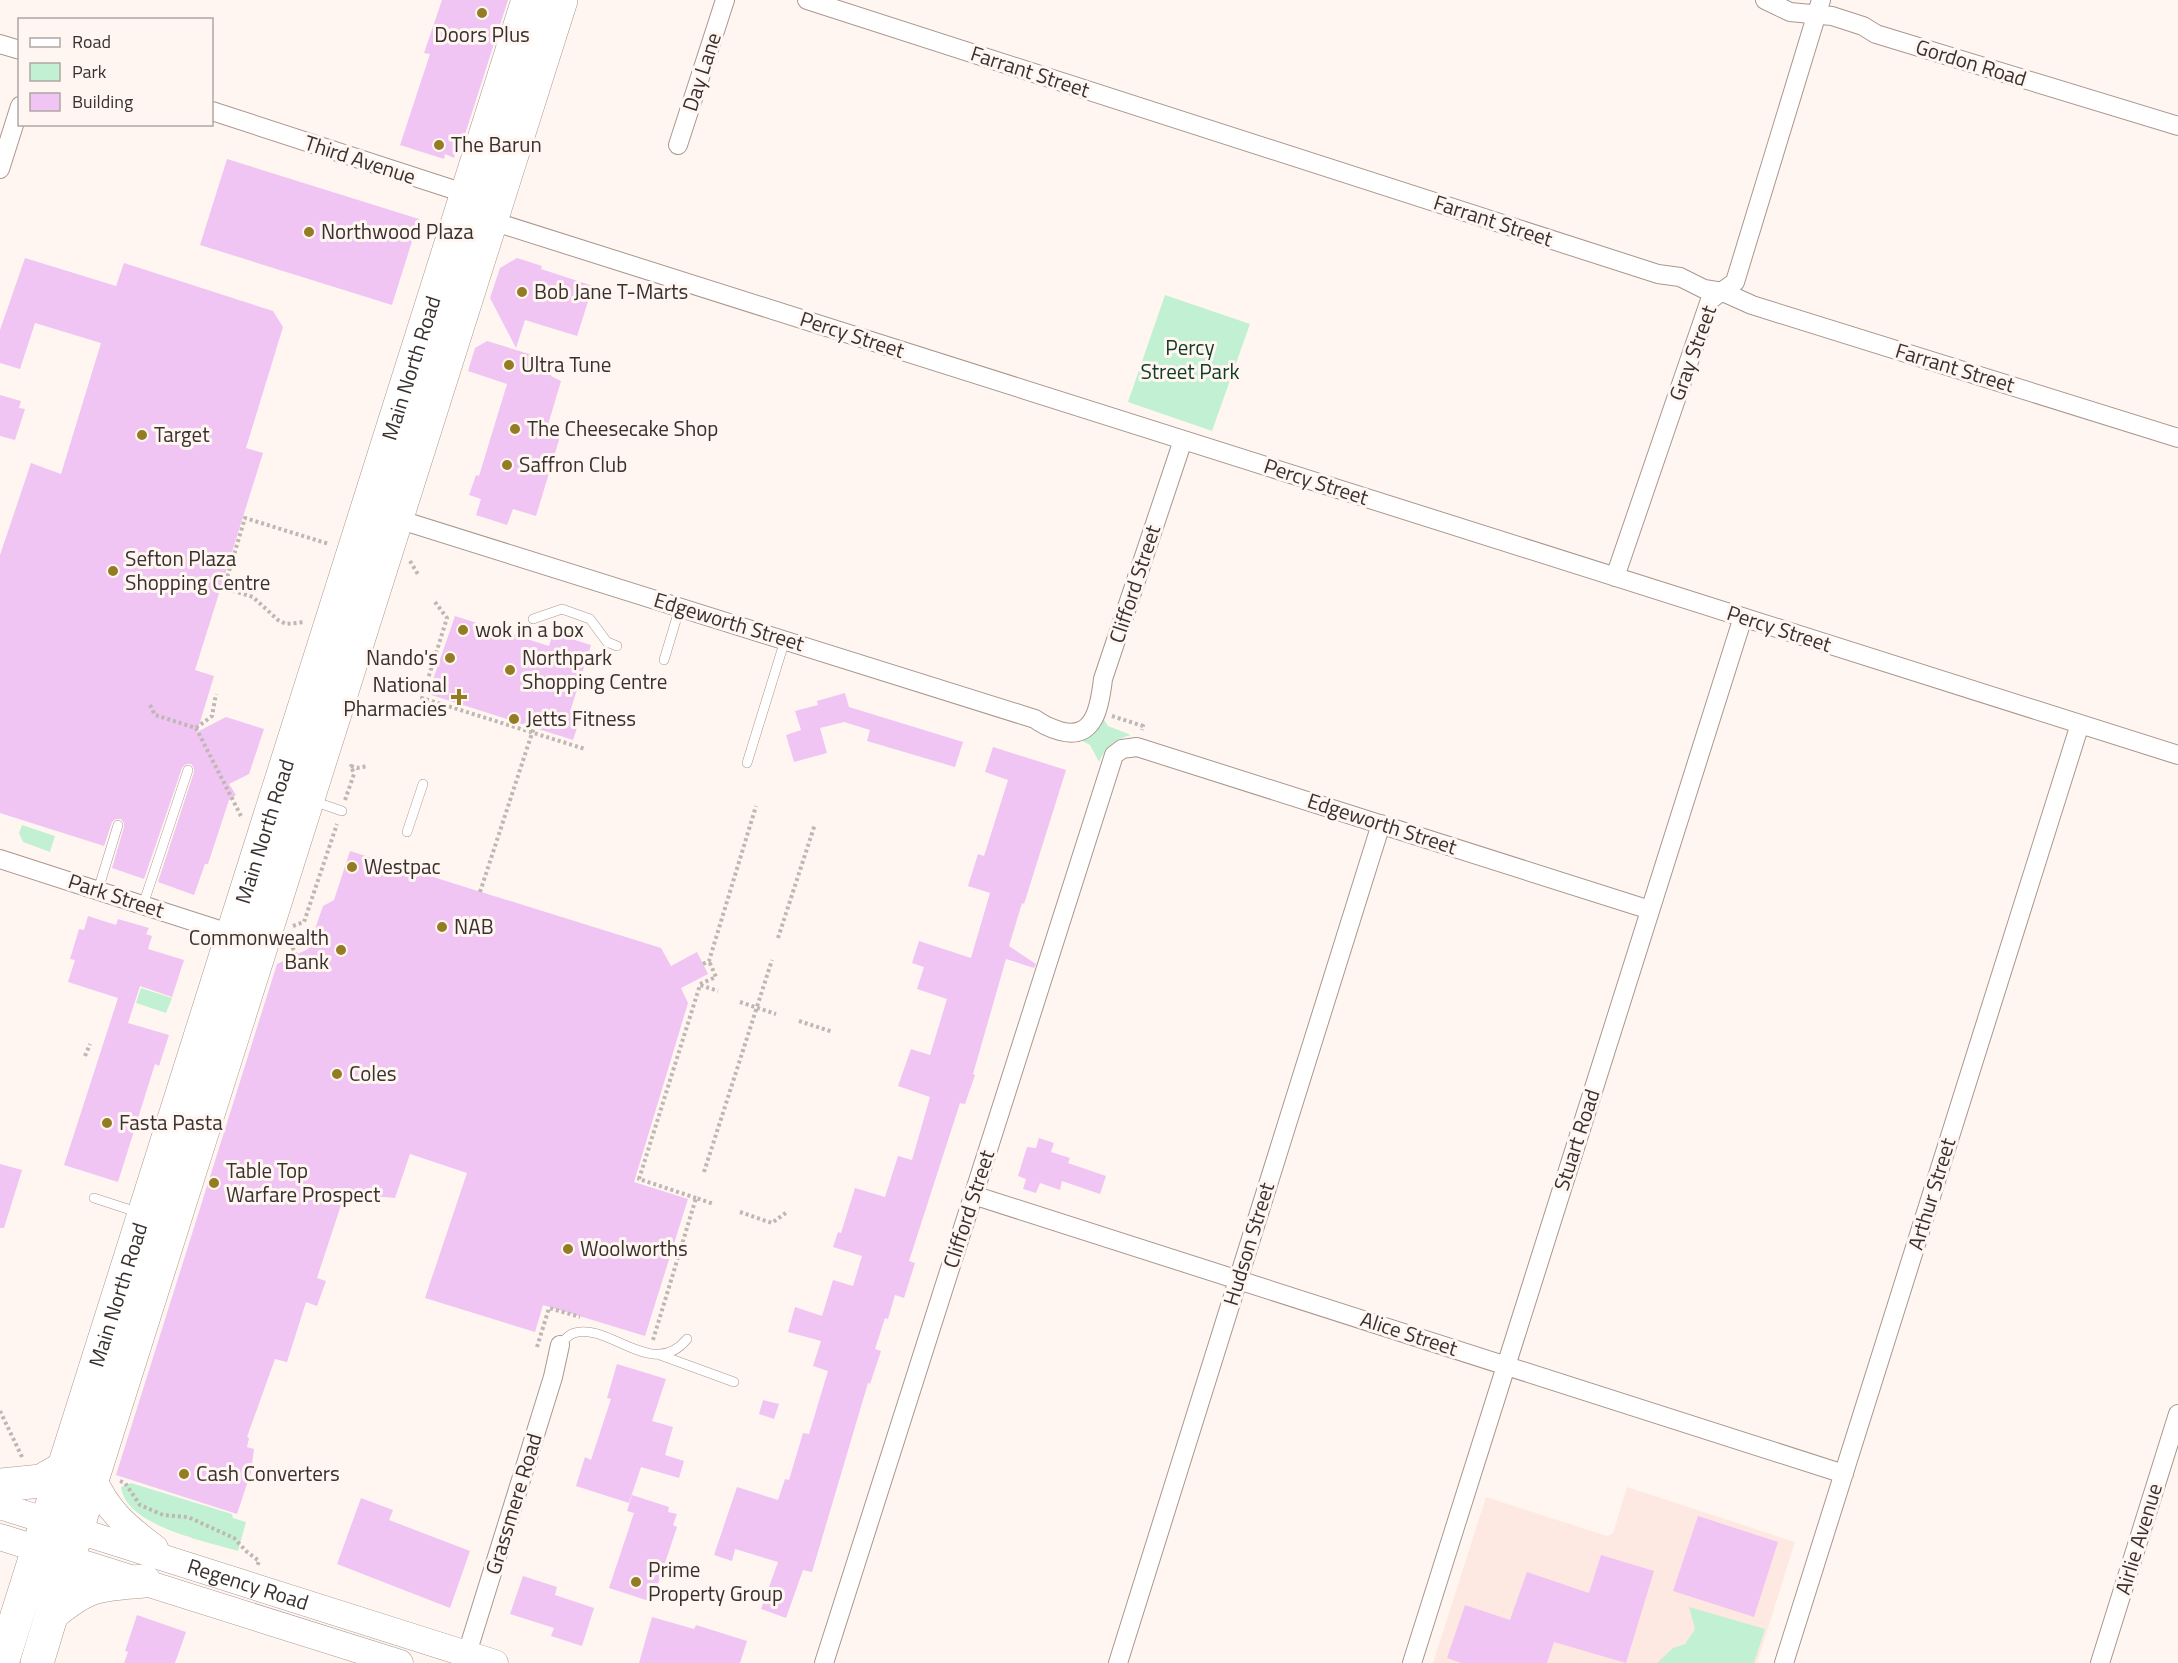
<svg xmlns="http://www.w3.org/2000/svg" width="2178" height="1663" font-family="'Titillium Web',sans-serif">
	<rect width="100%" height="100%" fill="#fff6f2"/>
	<path fill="#fde9e2" d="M1627 1487 1795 1542 1757 1663H1433L1486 1497 1607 1536 1613 1533Z"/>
	<path fill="#c1f1d2" d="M1165 295 1250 324 1212 431 1128 402Z
		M1103 718 1108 726 1131 735C1115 739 1106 746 1099 762L1090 745 1077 738Z
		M22 825 55 836 50 852 23 842 19 833Z
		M141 988 172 998 166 1013 136 1003Z
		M131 1483 232 1514 233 1518 246 1522 238 1551C205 1541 126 1526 121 1487Z
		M1689 1607 1765 1629 1754 1663H1657L1673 1648 1685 1644 1695 1629Z"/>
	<path fill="#f0c4f3" d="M442 0H508L460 150 456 149 454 158 445 154 444 159 400 145 430 54 424 53Z
		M227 159 419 219 392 305 200 245Z
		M25 258 116 286 124 263 273 311 283 327 246 448 263 453 195 670 214 676 197 732 226 717 264 729 249 774 229 784 236 795 229 800 208 864H205L194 895 158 882 194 772V768L191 764H186L182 768 144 879 112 868 124 827V823L121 819H116L112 822 104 846 0 813V555L31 463 61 474 101 343 35 323 20 369 0 363V330Z
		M517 258 542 266 541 269 593 286 577 336 525 320 516 348 490 298 500 268Z
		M487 341 555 362 551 376 561 381 548 425 562 430 536 516 513 509 507 525 476 515 481 499 469 495 476 475 479 476 507 384 468 371 475 348Z
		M0 395 21 401 19 408 25 409 15 440 0 436Z
		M455 616 549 646 553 633 591 645 570 712 581 716 573 740 428 694Z
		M845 693 849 707 963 742 955 767 867 741 870 730 844 722 820 728 827 753 794 762 786 735 801 730 795 711 818 705 817 701Z
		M993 747 1066 770 1024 904 1022 903 1009 946 1036 964 1034 968 1006 959 973 1074 975 1075 965 1104 960 1103 909 1261 915 1263 904 1298 895 1295 888 1319 885 1318 875 1349 881 1351 870 1384 868 1383 812 1572 803 1570 786 1618 761 1609 778 1562 735 1549 732 1561 714 1555 737 1487 778 1500 785 1479 789 1480 803 1433 809 1434 828 1371 813 1366 821 1341 788 1332 795 1307 822 1316 833 1280 853 1286 862 1256 833 1247 838 1232 841 1233 855 1188 885 1197 898 1156 912 1160 930 1097 898 1086 911 1049 930 1055 947 999 917 989 924 967 912 963 919 941 971 958 990 893 968 886 978 854 984 856 1008 780 985 772Z
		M350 851 661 948 671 966 697 952 708 974 681 988 688 1003 634 1182 688 1199 645 1336 543 1305 535 1332 425 1298 467 1173 410 1154 395 1198 361 1195 346 1190 317 1278 326 1281 317 1306 306 1302 287 1362 275 1359 247 1437 249 1438 247 1447 254 1449 251 1472 237 1514 116 1475 277 964 308 949 323 906 334 900Z
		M88 916 116 925 118 919 149 928 146 934 152 936 148 949 184 960 172 997 140 986 128 1023 169 1035 159 1066 155 1064 118 1182 64 1165 118 998 68 982 75 960 70 959 79 929 84 930Z
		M1039 1138 1054 1143 1051 1152 1070 1158 1068 1163 1106 1176 1100 1194 1062 1181 1060 1190 1040 1183 1036 1193 1023 1189 1026 1179 1018 1176 1027 1147 1036 1148Z
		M0 1164 22 1170 4 1228H0Z
		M617 1364 666 1379 652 1421 673 1427 665 1455 684 1461 679 1478 641 1467 629 1503 576 1486 585 1457 591 1460 611 1399 607 1398Z
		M763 1400 779 1404 774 1419 759 1414Z
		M632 1495 669 1507 668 1512 677 1514 673 1525 677 1527 652 1602 609 1588 634 1513 627 1511Z
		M361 1498 393 1510 389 1520 470 1551 450 1608 337 1564Z
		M1698 1516 1778 1542 1754 1617 1673 1591Z
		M1601 1555 1654 1571 1626 1663 1554 1642 1547 1663H1461L1447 1658 1465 1605 1510 1620 1527 1572 1589 1593Z
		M523 1576 557 1587 555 1595 594 1608 582 1646 551 1636 554 1628 510 1614Z
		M137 1615 186 1632 175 1663H124L128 1652 125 1651Z
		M652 1617 694 1629 696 1625 747 1641 740 1663H639Z"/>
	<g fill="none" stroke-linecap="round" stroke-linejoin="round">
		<g stroke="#aa978e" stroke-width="10">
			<path id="lane" d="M533 619 562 609 590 619 607 642 617 646
				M664 660 680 607
				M747 763 785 640
				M313 801 342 811
				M407 832 423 784
				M98 890 118 825
				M143 905 188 770
				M94 1198 137 1212
				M560 1345C564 1340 568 1335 574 1333 609 1322 653 1381 687 1339
				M660 1355 734 1382"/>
		</g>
		<g stroke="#aa978e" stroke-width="20">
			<path id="street" d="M807 0 1658 274 1680 277 1704 289 1723 292 1752 305 2178 438
				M1765 0 1790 12 1832 16 1863 26 1876 34 2178 126
				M0 44 20 50
				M212 111 467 194 473 190
				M678 145 725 0
				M0 169 20 106
				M484 224 492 221 2178 755
				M391 517 1035 719C1043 725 1050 728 1060 731 1095 741 1100 705 1103 679L1183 440
				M1615 577 1710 300 1735 282 1821 0
				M0 859 232 934
				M973 1195 1844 1474
				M464 1663 553 1377 560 1345
				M824 1663 1114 755 1122 749 1137 747 1650 910
				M1118 1663 1381 824
				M1412 1663 1743 617
				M1784 1663 2080 724
				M2100 1663 2178 1414"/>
		</g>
		<g stroke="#aa978e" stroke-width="27">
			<g id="secondary">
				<path d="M93 1477C107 1511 127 1527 155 1548"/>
				<path id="s1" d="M0 1506 495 1663"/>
				<path d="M0 1537 400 1663"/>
			</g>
		</g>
		<g stroke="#aa978e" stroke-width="34">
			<g id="highway">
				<path d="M0 1485 41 1481 62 1469"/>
				<path d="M52 1614C89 1583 99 1585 144 1581"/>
				<path id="s2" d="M2 1663 528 0"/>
				<path d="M37 1663 93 1477 561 0"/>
			</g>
		</g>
		<path stroke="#bfb7b3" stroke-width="4" stroke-dasharray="3 3" stroke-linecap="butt" d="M410 561 419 576
			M221 587 253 597 278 620 286 624 305 622
			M224 588 245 518 329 544
			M435 602 447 618 422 698 585 749
			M150 705 155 715 196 728 242 818
			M1112 716 1143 726 1142 730
			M196 728 212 716 216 694
			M345 800 354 774 351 766 357 768 368 766
			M480 892 534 727
			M293 926 304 922 337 824
			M778 938 815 824
			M290 942 296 955
			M703 964 709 961 756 806
			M700 984 716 977 709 961
			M740 1002 776 1014
			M799 1021 833 1032
			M85 1056 90 1044
			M704 1172 772 960
			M696 1198 639 1179 700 985 718 991
			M740 1212 772 1223 787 1212
			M653 1340 696 1198 714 1204
			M537 1347 549 1308 580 1317
			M0 1411 23 1459
			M120 1481 125 1483 140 1505 163 1515 188 1517 234 1538 246 1551 259 1561 257 1567"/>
		<use href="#lane" stroke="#fff" stroke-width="9"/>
		<use href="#street" stroke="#fff" stroke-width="18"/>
		<use href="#secondary" stroke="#fff" stroke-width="26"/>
		<use href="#highway" stroke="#fff" stroke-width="33"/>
	</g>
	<g fill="#937c23" stroke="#fff6f2" stroke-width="2">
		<circle cx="482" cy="13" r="6"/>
		<circle cx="439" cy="145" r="6"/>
		<circle cx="309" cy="232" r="6"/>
		<circle cx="522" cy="292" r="6"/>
		<circle cx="509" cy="365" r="6"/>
		<circle cx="515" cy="429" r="6"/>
		<circle cx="142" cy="435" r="6"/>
		<circle cx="507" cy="465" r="6"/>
		<circle cx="113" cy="571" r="6"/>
		<circle cx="463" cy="630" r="6"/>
		<circle cx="450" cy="658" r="6"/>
		<circle cx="510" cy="670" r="6"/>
		<path d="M456 688h6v6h6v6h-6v6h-6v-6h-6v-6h6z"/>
		<circle cx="514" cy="719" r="6"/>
		<circle cx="352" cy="867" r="6"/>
		<circle cx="442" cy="927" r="6"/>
		<circle cx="341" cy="950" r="6"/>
		<circle cx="337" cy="1074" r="6"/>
		<circle cx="107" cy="1123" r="6"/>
		<circle cx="214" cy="1183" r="6"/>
		<circle cx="568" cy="1249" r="6"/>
		<circle cx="184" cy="1474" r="6"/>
		<circle cx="636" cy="1582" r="6"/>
	</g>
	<g text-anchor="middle" stroke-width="6" stroke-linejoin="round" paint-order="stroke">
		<g font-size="21" fill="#39312e" stroke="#fff6f2" text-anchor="start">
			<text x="482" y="42" text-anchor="middle">Doors Plus</text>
			<text x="451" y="152">The Barun</text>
			<text x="321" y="239">Northwood Plaza</text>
			<text x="534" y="299">Bob Jane T-Marts</text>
			<text x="521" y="372">Ultra Tune</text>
			<text x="527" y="436">The Cheesecake Shop</text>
			<text x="154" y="442">Target</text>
			<text x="519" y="472">Saffron Club</text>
			<text x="125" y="566">Sefton Plaza<tspan x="125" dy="24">Shopping Centre</tspan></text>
			<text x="475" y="637">wok in a box</text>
			<text x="438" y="665" text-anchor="end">Nando's</text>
			<text x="522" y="665">Northpark<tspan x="522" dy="24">Shopping Centre</tspan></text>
			<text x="447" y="692" text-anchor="end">National<tspan x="447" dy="24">Pharmacies</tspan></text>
			<text x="526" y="726">Jetts Fitness</text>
			<text x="364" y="874">Westpac</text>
			<text x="454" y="934">NAB</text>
			<text x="329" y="945" text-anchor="end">Commonwealth<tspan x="329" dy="24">Bank</tspan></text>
			<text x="349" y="1081">Coles</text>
			<text x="119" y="1130">Fasta Pasta</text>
			<text x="226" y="1178">Table Top<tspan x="226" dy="24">Warfare Prospect</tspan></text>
			<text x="580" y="1256">Woolworths</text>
			<text x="196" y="1481">Cash Converters</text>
			<text x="648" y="1577">Prime<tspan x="648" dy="24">Property Group</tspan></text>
		</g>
		<g font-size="21" fill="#39312e" stroke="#fff6f2">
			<text transform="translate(1971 63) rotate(17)" y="7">Gordon Road</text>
			<text transform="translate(702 72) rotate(-72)" y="7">Day Lane</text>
			<text transform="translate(1030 72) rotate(18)" y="7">Farrant Street</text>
			<text transform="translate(360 160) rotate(18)" y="7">Third Avenue</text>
			<text transform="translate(1493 221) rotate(18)" y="7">Farrant Street</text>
			<text transform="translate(852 335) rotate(18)" y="7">Percy Street</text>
			<text transform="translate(1693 353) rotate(-70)" y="7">Gray Street</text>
			<text dy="7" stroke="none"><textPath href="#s2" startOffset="1358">Main North Road</textPath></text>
			<text transform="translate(1955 368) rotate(17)" y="7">Farrant Street</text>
			<text transform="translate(1316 482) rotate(18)" y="7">Percy Street</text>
			<text transform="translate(1135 584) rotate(-72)" y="7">Clifford Street</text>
			<text transform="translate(729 622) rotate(17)" y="7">Edgeworth Street</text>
			<text transform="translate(1779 629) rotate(18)" y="7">Percy Street</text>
			<text transform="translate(1382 824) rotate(18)" y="7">Edgeworth Street</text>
			<text dy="7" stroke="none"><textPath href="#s2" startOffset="872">Main North Road</textPath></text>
			<text transform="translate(116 896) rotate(18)" y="7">Park Street</text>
			<text transform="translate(1577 1140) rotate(-72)" y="7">Stuart Road</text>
			<text transform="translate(1932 1194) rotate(-73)" y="7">Arthur Street</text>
			<text transform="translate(969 1209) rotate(-72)" y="7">Clifford Street</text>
			<text transform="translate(1249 1244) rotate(-73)" y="7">Hudson Street</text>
			<text dy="7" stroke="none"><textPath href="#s2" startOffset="386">Main North Road</textPath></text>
			<text transform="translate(1409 1334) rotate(18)" y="7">Alice Street</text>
			<text transform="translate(514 1504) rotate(-73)" y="7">Grassmere Road</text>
			<text transform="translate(2139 1539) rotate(-73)" y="7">Airlie Avenue</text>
			<text dy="7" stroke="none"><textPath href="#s1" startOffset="260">Regency Road</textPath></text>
		</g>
		<g font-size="21" fill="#0e3c25" stroke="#fff6f2">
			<text x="1190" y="355">Percy<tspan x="1190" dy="24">Street Park</tspan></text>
		</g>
	</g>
	<rect x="18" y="18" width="195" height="108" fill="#fff6f2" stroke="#b0a7a4" stroke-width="1.5"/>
	<rect x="30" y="38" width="30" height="9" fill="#ffffff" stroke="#b0a7a4" stroke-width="1.5"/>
	<text x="72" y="48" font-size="18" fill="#39312e">Road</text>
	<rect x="30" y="63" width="30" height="18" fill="#c1f1d2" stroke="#b0a7a4" stroke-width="1.5"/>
	<text x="72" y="78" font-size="18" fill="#39312e">Park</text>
	<rect x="30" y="93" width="30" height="18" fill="#f0c4f3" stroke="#b0a7a4" stroke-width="1.5"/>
	<text x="72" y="108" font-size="18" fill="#39312e">Building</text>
</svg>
